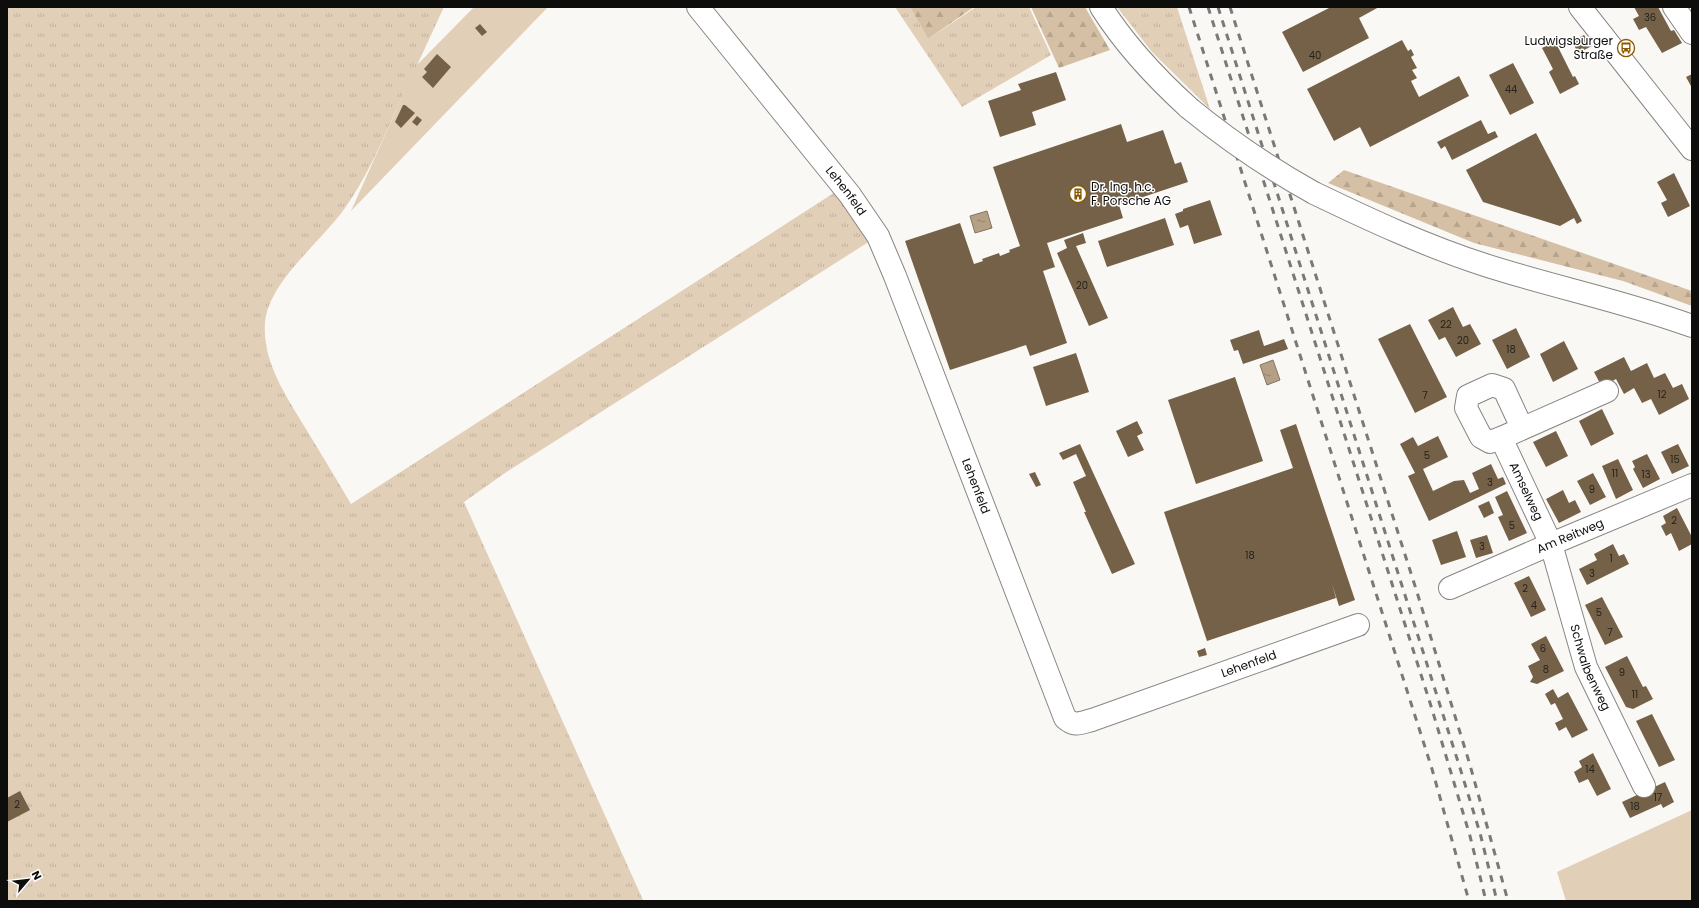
<svg xmlns="http://www.w3.org/2000/svg" width="1699" height="908" font-family="Poppins,sans-serif">
	<defs>
		<pattern id="grass-tufts" width="24" height="20" patternUnits="userSpaceOnUse"><rect width="24" height="20" fill="#e2cfb8"/><path d="M3 7l-1-3M5 7V3M7 7l1-3M15 17l-1-3M17 17v-4M19 17l1-3" fill="none" stroke="#c1b19d"/></pattern>
		<pattern id="forest-firs" width="22" height="20" patternUnits="userSpaceOnUse"><rect width="22" height="20" fill="#d6c0a5"/><path d="M5 1l3.5 6h-7zM16 11l3.5 6h-7z" fill="#b6a48d"/></pattern>
		<pattern id="water-ripples" width="26" height="14" patternUnits="userSpaceOnUse"><rect width="26" height="14" fill="#b5a085"/><path d="M2 4q2-2 4 0t4 0M15 11q2-2 4 0t4 0" fill="none" stroke="#92816b"/></pattern>
	</defs>
	<rect width="100%" height="100%" fill="#faf8f5"/>
	<path fill="url(#grass-tufts)" d="M7 7H444C427 44 410 80 393 117 379 148 365 180 345 208 322 241 268 282 265 323 262 364 289 400 309 434 323 457 337 480 351 504L843 187 878 236 505 473 464 502 643 900 7 901Z
		M895 7H910L928 39 976 7H1029L1051 55 962 107Z
		M1117 7H1177L1210 109 1152 52Z"/>
	<path fill="url(#forest-firs)" d="M910 7H974L928 39Z
		M1031 7H1085L1110 50 1059 68Z
		M1344 170 1692 291V306L1623 281 1474 243 1328 183Z"/>
	<path fill="#e2cfb8" d="M474 7H548L351 211 416 66Z
		M1692 810V901H1566L1557 872Z"/>
	<path fill="url(#water-ripples)" stroke="#837461" d="M987 211 992 228 975 233 970 216Z
		M1273 360 1280 380 1267 385 1260 365Z"/>
	<path fill="#746148" d="M1331 7H1379L1359 18 1369 38 1303 72 1282 32Z
		M1634 7H1658L1671 31 1674 30 1682 43 1662 53 1646 27 1639 30 1633 19 1639 16Z
		M480 24 487 32 482 36 475 28Z
		M1584 35 1592 46 1578 53 1572 41Z
		M1402 40 1408 51 1411 49 1414 55 1411 57 1417 68 1412 70 1417 78 1411 81 1419 97 1459 76 1469 96 1370 147 1360 127 1334 141 1307 89Z
		M1555 41 1573 77 1575 76 1579 84 1560 94 1549 72 1553 69 1542 48Z
		M437 54 451 67 433 88 422 77 427 72 424 69Z
		M1513 63 1534 103 1510 115 1489 75Z
		M1056 72 1066 100 1032 112 1036 125 1000 137 988 101 1021 90 1018 84Z
		M1692 74V88L1686 77Z
		M403 105H405L415 113 401 128 395 122Z
		M417 116 422 120 417 126 412 122Z
		M1481 120 1488 134 1495 131 1498 137 1452 160 1445 146 1441 149 1437 142Z
		M1121 124 1127 142 1163 130 1175 164 1181 162 1188 182 1119 205 1123 218 1047 243 1055 267 1043 271 1067 343 1030 356 1026 345 950 370 905 241 960 223 974 264 983 261 982 259 999 253 1000 256 1010 252 1009 250 1020 246 993 167Z
		M1536 133 1582 221 1577 224 1574 218 1560 226 1483 202 1466 170Z
		M1674 173 1690 206 1668 217 1661 203 1667 200 1657 182Z
		M1210 200 1222 235 1194 244 1188 225 1180 228 1175 214 1183 211V209Z
		M1165 218 1174 245 1107 267 1098 241Z
		M1083 233 1086 243 1076 246 1108 318 1089 326 1057 253 1067 248 1064 240Z
		M1453 307 1463 327 1470 324 1481 344 1456 357 1445 337 1439 340 1428 320Z
		M1410 324 1447 397 1415 413 1378 339Z
		M1516 328 1530 357 1507 369 1492 340Z
		M1259 330 1264 346 1284 339 1288 349 1243 364 1238 350 1234 351 1230 340Z
		M1564 341 1578 369 1553 382 1540 354Z
		M1076 353 1089 392 1046 406 1033 367Z
		M1624 357 1631 371 1647 363 1654 378 1665 373 1673 388 1682 384 1689 399 1659 415 1651 399 1642 403 1634 388 1624 394 1616 379 1602 387 1594 372Z
		M1235 377 1263 461 1196 484 1168 400Z
		M1602 409 1614 434 1591 446 1579 421Z
		M1137 421 1143 433 1137 436 1144 450 1128 457 1116 431Z
		M1296 424 1355 600 1339 606 1332 584 1336 598 1207 641 1164 512 1293 468 1280 430Z
		M1556 431 1568 456 1546 467 1533 442Z
		M1438 436 1448 457 1423 469 1433 491 1454 481 1464 480 1470 493 1479 489 1472 473 1491 464 1498 479 1503 477 1506 484 1429 521 1408 476 1415 473 1400 444 1413 437 1418 446Z
		M1080 444 1135 564 1112 574 1084 512H1086L1073 482 1086 476 1076 454 1063 460 1059 453Z
		M1678 444 1689 466 1672 474 1661 452Z
		M1647 454 1660 479 1643 488 1633 469 1635 467 1632 461Z
		M1618 459 1633 490 1616 499 1602 466Z
		M1035 472 1041 485 1036 487 1029 474Z
		M1593 473 1606 497 1590 505 1577 481Z
		M1563 490 1569 503 1575 500 1581 512 1559 523 1546 499Z
		M1507 491 1527 533 1509 541 1498 517 1503 515 1495 497Z
		M1489 501 1494 513 1484 518 1478 506Z
		M1677 508 1692 537V544L1679 551 1671 533 1666 536 1661 526 1666 523 1663 516Z
		M1457 531 1466 557 1441 565 1432 540Z
		M1487 535 1493 553 1476 558 1470 540Z
		M1613 544 1619 556 1624 554 1629 564 1587 585 1579 569 1597 560 1594 554Z
		M1529 576 1546 610 1531 617 1514 583Z
		M1602 597 1623 637 1605 645 1585 605Z
		M1546 636 1564 671 1537 684 1530 682 1533 677 1528 666 1540 660 1531 644Z
		M1205 648 1207 655 1199 657 1197 651Z
		M1627 656 1643 687 1646 686 1653 699 1633 709 1626 707 1605 667Z
		M1553 689 1558 698 1568 692 1588 730 1572 738 1566 727 1559 731 1555 723 1563 719 1555 703 1551 705 1545 694Z
		M1652 714 1675 760 1659 767 1636 721Z
		M1593 753 1611 789 1597 796 1588 779 1579 783 1574 772 1582 767 1579 761Z
		M1665 782 1674 802 1663 808 1661 804 1630 818 1622 802Z
		M20 791 30 810 7 822V798Z"/>
	<g fill="none" stroke-linecap="round" stroke-linejoin="round">
		<g stroke="#888684" stroke-width="24">
			<g id="minor">
				<path id="s1" d="M698 7 850 195 878 236 895 276 1065 718C1075 727 1080 723 1092 720L1358 625"/>
				<path d="M1580 7 1692 149"/>
				<path d="M1674 7 1692 33"/>
				<path d="M1522 428 1504 389 1492 385 1468 396 1466 408 1481 437 1490 442 1501 438 1607 391"/>
				<path id="s2" d="M1501 438 1551 544 1586 667 1644 786"/>
				<path id="s3" d="M1450 588 1551 544 1692 485"/>
			</g>
		</g>
		<g stroke="#888684" stroke-width="24">
			<path id="major" d="M1101 7C1125 45 1156 78 1189 108
				M1314 193C1370 220 1426 246 1485 265 1553 287 1624 301 1692 326"/>
		</g>
		<use href="#minor" stroke="#fff" stroke-width="22"/>
		<use href="#major" stroke="#fff" stroke-width="22"/>
		<path stroke="#7a7977" stroke-width="3" stroke-dasharray="7 7" stroke-linecap="butt" d="M1189 7 1432 769 1469 901
			M1208 7 1431 706 1470 836 1486 901
			M1218 7 1460 768 1480 833 1497 901
			M1230 7 1416 589 1470 765 1508 901"/>
		<g stroke="#888684" stroke-width="24" stroke-linecap="butt">
			<path id="major-bridge" d="M1189 108C1228 140 1269 168 1314 193"/>
		</g>
		<use href="#major-bridge" stroke="#fff" stroke-width="22"/>
	</g>
	<defs>
		<g id="bus-ring" transform="scale(0.9)"><circle r="9.5" fill="#fff" stroke="#895900" stroke-width="1.5"/><path d="M-5-6H5V4H4V6H2V4H-2V6H-4V4H-5ZM-3.5-4V0h7V-4ZM-3.5 1.2v1.5H-2V1.2ZM2 1.2v1.5H3.5V1.2Z" fill="#895900"/></g>
		<g id="building-ring" transform="scale(0.9)"><circle r="9.5" fill="#fff" stroke="#895900" stroke-width="1.5"/><path d="M-4-6H4V6H1V3H-1V6H-4ZM-2.5-4.3h1.7v1.8h-1.7ZM.8-4.3h1.7v1.8H.8ZM-2.5-1h1.7V.8h-1.7ZM.8-1h1.7V.8H.8Z" fill="#895900"/></g>
	</defs>
	<g fill-rule="evenodd">
		<use href="#bus-ring" x="1626" y="48"/>
		<use href="#building-ring" x="1078" y="194"/>
	</g>
	<g text-anchor="middle" stroke-width="3" stroke-linejoin="round" paint-order="stroke">
		<g font-size="10" fill="#27221b">
			<text x="1650" y="21">36</text>
			<text x="1315" y="59">40</text>
			<text x="1511" y="93">44</text>
			<text x="1082" y="289">20</text>
			<text x="1446" y="328">22</text>
			<text x="1463" y="344">20</text>
			<text x="1511" y="353">18</text>
			<text x="1662" y="398">12</text>
			<text x="1425" y="399">7</text>
			<text x="1427" y="459">5</text>
			<text x="1675" y="463">15</text>
			<text x="1615" y="477">11</text>
			<text x="1646" y="478">13</text>
			<text x="1490" y="486">3</text>
			<text x="1592" y="493">9</text>
			<text x="1674" y="524">2</text>
			<text x="1512" y="529">5</text>
			<text x="1482" y="550">3</text>
			<text x="1250" y="559">18</text>
			<text x="1611" y="562">1</text>
			<text x="1592" y="577">3</text>
			<text x="1525" y="592">2</text>
			<text x="1534" y="609">4</text>
			<text x="1599" y="616">5</text>
			<text x="1610" y="636">7</text>
			<text x="1543" y="652">6</text>
			<text x="1546" y="673">8</text>
			<text x="1622" y="676">9</text>
			<text x="1635" y="698">11</text>
			<text x="1590" y="773">14</text>
			<text x="1658" y="801">17</text>
			<text x="17" y="808">2</text>
			<text x="1635" y="810">18</text>
		</g>
		<g font-size="12" fill="#0d0d0c" stroke="#fff" text-anchor="end">
			<text x="1613" y="45">Ludwigsburger<tspan x="1613" dy="14">Straße</tspan></text>
			<text x="1091" y="191" text-anchor="start">Dr. Ing. h.c.<tspan x="1091" dy="14">F. Porsche AG</tspan></text>
		</g>
		<g font-size="12" fill="#0d0d0c" stroke="#fff">
			<text dy="4" stroke="none"><textPath href="#s1" startOffset="236">Lehenfeld</textPath></text>
			<text dy="4" stroke="none"><textPath href="#s1" startOffset="560">Lehenfeld</textPath></text>
			<text dy="4" stroke="none"><textPath href="#s2" startOffset="59">Amselweg</textPath></text>
			<text dy="4" stroke="none"><textPath href="#s3" startOffset="131">Am Reitweg</textPath></text>
			<text dy="4" stroke="none"><textPath href="#s1" startOffset="1004">Lehenfeld</textPath></text>
			<text dy="4" stroke="none"><textPath href="#s2" startOffset="247">Schwalbenweg</textPath></text>
		</g>
	</g>
	<rect width="1699" height="908" fill="none" stroke="#0d0d0c" stroke-width="16"/>
	<g transform="translate(28 880) rotate(62)" stroke="#ffffff" stroke-width="3" paint-order="stroke">
	<path d="M0-3L7 15L0 10L-7 15Z" fill="#0d0d0c"/>
	<text y="-6" font-size="11" font-weight="bold" text-anchor="middle" fill="#0d0d0c">N</text>
	</g>
</svg>
